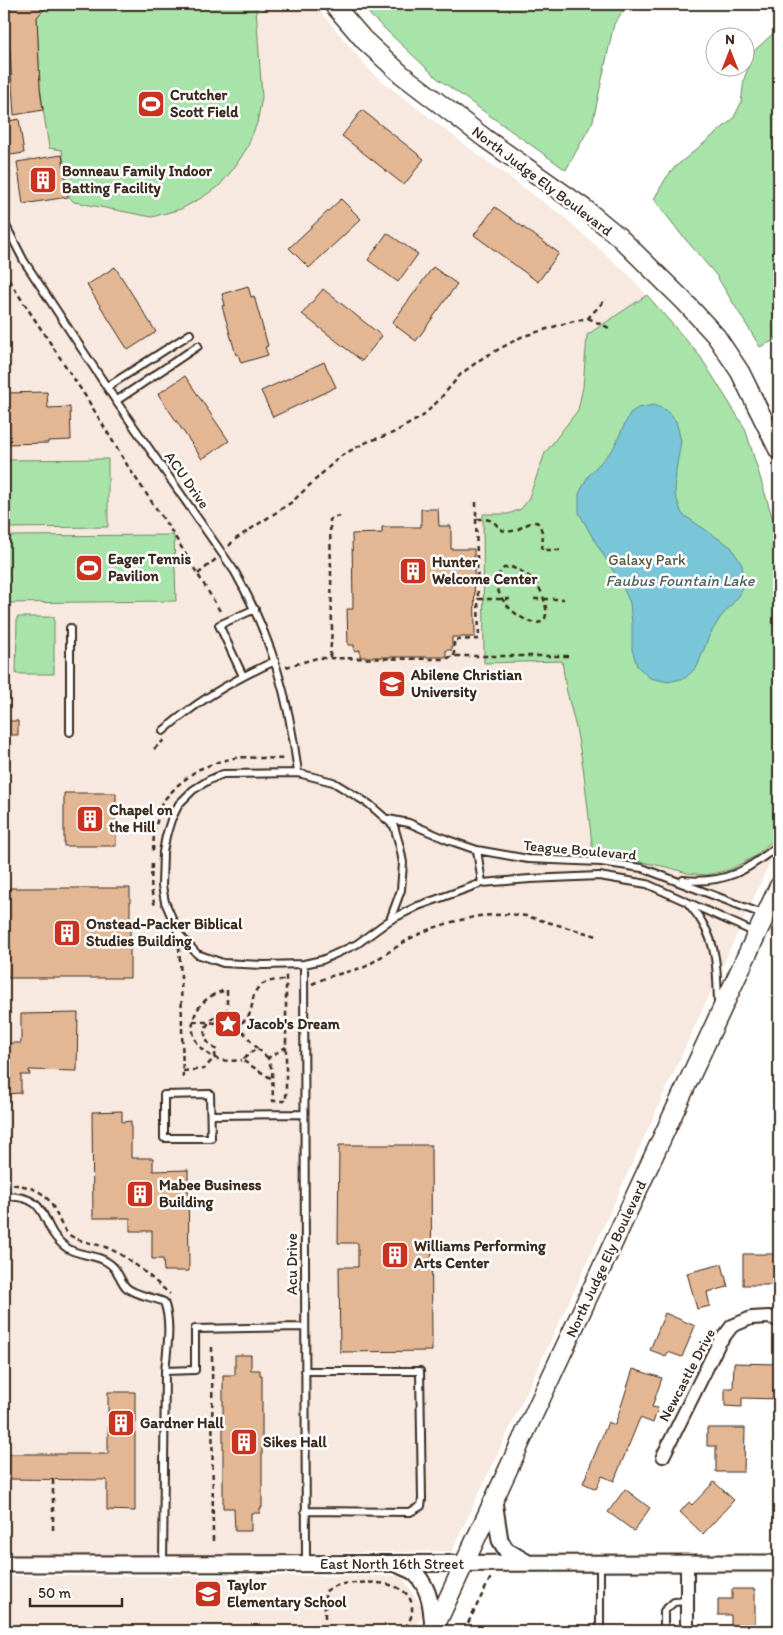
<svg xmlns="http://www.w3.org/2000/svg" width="783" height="1635" font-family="Itim,sans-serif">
	<rect width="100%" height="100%" fill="#fff"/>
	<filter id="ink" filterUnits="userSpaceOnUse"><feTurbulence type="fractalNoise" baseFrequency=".02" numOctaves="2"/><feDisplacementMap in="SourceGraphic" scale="10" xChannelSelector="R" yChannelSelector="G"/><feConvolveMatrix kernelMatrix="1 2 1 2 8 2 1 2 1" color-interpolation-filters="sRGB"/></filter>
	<g filter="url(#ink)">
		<path fill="#f7e9df" d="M4 4H314L374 75 476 153 563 216 630 276 700 356 745 428 779 539V829L770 862 579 1280 452 1551 222 1555H4Z
			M4 1576H402L424 1611 415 1631H4Z"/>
		<path fill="#a8e3a9" stroke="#728664" d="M49 4H224L256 7 262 98 257 123 247 148 234 168 220 185 203 197 181 209 152 217 74 202 69 197 62 150 49 148 40 88 37 17Z
			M362 4H628L614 24 593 121 566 170 437 78 371 16Z
			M779 28V338L760 347 716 275 680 233 654 199 666 178 675 167 733 119 741 103 744 79 754 51Z
			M647 295 700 356 745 428 779 539V829L777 837 754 857 729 870 706 875 687 873 671 868 593 852 583 766 576 728 566 688 562 661 484 663 483 514H508L521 509 528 500 545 453 578 410 583 387 587 335Z
			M108 459V527L4 528V460Z
			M174 535 176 601 4 603V536Z
			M17 617H54V674H16Z"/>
		<path fill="#79c6d8" stroke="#60888e" d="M653 405 666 410 676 421 681 441 676 470 675 494 682 514 731 547 742 565 745 583 739 596 720 618 709 636 697 667 685 678 668 682 650 678 637 666 632 649V623L630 603 622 585 593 538 579 513V494L588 476 613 449 630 413 638 408Z"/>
		<path fill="#e4b794" stroke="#3b2a1e" d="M11 4H49L37 17 40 88 43 110 14 115 7 8Z
			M362 110 424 159 404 185 342 136Z
			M19 119 24 153 4 156V122Z
			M62 155 68 197 23 204 17 162Z
			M341 199 361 219 309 268 289 248Z
			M495 207 559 253 538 282 474 235Z
			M387 233 418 254 398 282 368 260Z
			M115 267 156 332 128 350 87 285Z
			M433 267 457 284 416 341 392 323Z
			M248 286 251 297 254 296 268 346 265 347 268 355 241 363 238 354 236 355 222 306 225 305 222 294Z
			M323 289 382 336 362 361 302 314Z
			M324 362 336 387 273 417 261 391Z
			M185 376 229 441 202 459 158 394Z
			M47 392 48 408 70 407 71 440 48 441V443L4 444V393Z
			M421 509H438L439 526H451V549H474L475 637H452V650H446V657H360V650L354 651V645H348L347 609H353L352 534 382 533V527H421Z
			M4 721H18V735H4Z
			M64 793H116V846H64Z
			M4 888H130V978H4Z
			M78 1013 77 1071 29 1070 30 1075H21V1093L4 1094V1043H21V1014Z
			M122 1111V1122L131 1121V1158H153V1171L188 1170 189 1271H164L163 1259H152V1231H130V1218H93L92 1112Z
			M339 1145H431L432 1351 340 1352 339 1267H358V1243H338Z
			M743 1254H779V1285H743Z
			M722 1264 728 1287 707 1292 710 1306 697 1309 687 1273Z
			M665 1313 695 1326 682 1357 668 1352 666 1356 650 1350Z
			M235 1355H251V1370H260V1375H262V1508H260V1513H251V1531H235L234 1508H223V1375H235Z
			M734 1363 779 1364V1399L742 1398V1407L725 1406V1388H733Z
			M633 1369 662 1378 652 1407 658 1408 653 1423 640 1418 614 1481 602 1476 596 1489 583 1483 608 1422 615 1425Z
			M108 1392H135V1511L107 1510V1480L4 1479V1454H108Z
			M707 1428H745L744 1472H716V1446H707Z
			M714 1482 734 1500 703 1534 680 1512 689 1502 692 1505Z
			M625 1489 650 1508 634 1531 608 1512Z
			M732 1589H755V1625H731V1615H718V1599H732Z"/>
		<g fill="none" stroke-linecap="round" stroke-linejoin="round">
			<g stroke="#3b2a1e" stroke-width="10">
				<path id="service" d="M4 222 24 261 116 401 235 572C272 638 289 698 298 773
					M107 387 190 334
					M116 401 198 346
					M70 628V732
					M243 676 219 625 255 609
					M163 731C196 702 235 679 275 661
					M388 819 409 823 448 840 477 850 528 859 601 862 642 868 765 915
					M477 850 482 883
					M683 880C726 884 746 871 779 845
					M687 902C693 909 699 916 703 924 718 948 717 977 718 1004
					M390 920 401 890 403 863 400 847 394 826 369 804 333 782 298 773 223 774 209 780 193 790 179 804 171 820 166 836 163 852 162 886 165 902 179 934 197 954 223 963 264 965 304 964 322 960 357 944 390 920 418 906 482 883 530 879 599 876 647 884 756 933
					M304 964 306 1563
					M210 1094 211 1138H164V1095Z
					M211 1115 304 1114
					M4 1196C55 1196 36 1226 67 1248 78 1256 96 1254 107 1262 117 1267 119 1278 125 1286 132 1295 154 1297 164 1302 172 1323 167 1349 165 1371L195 1370V1329L304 1327
					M305 1371H420L422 1499 421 1506 410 1512 305 1511
					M163 1563 165 1371
					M600 1563V1631
					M664 1631V1611L674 1602 687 1601"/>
			</g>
			<g stroke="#3b2a1e" stroke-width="16">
				<path id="minor" d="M663 1456 719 1343 732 1326 751 1318 769 1317 779 1320
					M687 1563V1631"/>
			</g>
			<g stroke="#3b2a1e" stroke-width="19">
				<path id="tertiary" d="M494 1501 500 1540 506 1550 528 1563
					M4 1564 779 1563
					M399 1565C404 1568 412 1570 416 1574 431 1590 432 1611 433 1631"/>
			</g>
			<g stroke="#3b2a1e" stroke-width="21">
				<path id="secondary" d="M333 4 364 40 401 74 486 139 584 208 619 237 683 300 716 336 740 372 779 451
					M433 1631 779 886"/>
			</g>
			<path stroke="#3b2a1e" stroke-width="2.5" stroke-dasharray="5 4" stroke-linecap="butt" d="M4 273 86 397 129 468 174 535 220 611
				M588 318 609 328
				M476 502V519C482 519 489 518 495 523 499 527 500 531 507 531 518 533 525 522 537 522 544 530 543 540 542 550H562
				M476 519 478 599
				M229 546 234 540 292 502 334 462 344 454 367 442 393 433 423 416 439 400 461 374 481 359 521 337 566 323 588 318 606 299
				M511 567C525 572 537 580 542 594 567 659 471 598 504 568Z
				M198 574 216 559
				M534 599H564
				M454 656V640L479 639 478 599H510
				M330 657 332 629 330 520 332 517 344 516
				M286 667 317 658 444 659 454 656H568
				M154 749 164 740
				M153 851 154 833 162 802 178 785 197 770 218 762 238 757 286 759
				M152 864C151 879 150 894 156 908
				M179 947 181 977 183 1080
				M312 984 328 977 365 967 409 939 430 929 452 922 479 916 510 914 526 916 597 936
				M227 1013V990C189 998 179 1041 215 1058 223 1062 233 1061 242 1060
				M193 1021 217 1023
				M240 1023V1028L257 1048
				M286 1047 268 1058 272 1070 273 1101H286V973
				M268 1058 257 1048 242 1060 272 1079
				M183 1071 204 1069 214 1058 217 1050C185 1033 226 995 240 1023 264 1014 236 979 286 980
				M4 1184C23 1185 43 1187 53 1207 59 1217 61 1229 71 1236 83 1243 95 1243 108 1248 131 1258 150 1277 170 1294
				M212 1347 213 1544
				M53 1480V1531
				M305 1604H325
				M325 1618V1592C334 1584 347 1583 358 1583 380 1581 419 1584 411 1617 409 1622 406 1627 404 1631
				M464 1631 491 1577"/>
			<use href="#service" stroke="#fff" stroke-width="6"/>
			<use href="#minor" stroke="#fff" stroke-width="12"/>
			<use href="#tertiary" stroke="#fff" stroke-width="15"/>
			<use href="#secondary" stroke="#fff" stroke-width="18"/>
		</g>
	</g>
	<defs>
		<g id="stadium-square" transform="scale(1.4375)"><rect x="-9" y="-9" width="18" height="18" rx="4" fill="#c8321e" stroke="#fff"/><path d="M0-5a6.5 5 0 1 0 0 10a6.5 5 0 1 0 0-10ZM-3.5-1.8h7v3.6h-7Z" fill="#fff"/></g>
		<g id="building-square" transform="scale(1.4375)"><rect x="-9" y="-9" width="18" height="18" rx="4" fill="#c8321e" stroke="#fff"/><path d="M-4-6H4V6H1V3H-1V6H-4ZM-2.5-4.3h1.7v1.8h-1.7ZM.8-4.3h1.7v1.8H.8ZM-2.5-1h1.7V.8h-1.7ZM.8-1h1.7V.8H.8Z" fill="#fff"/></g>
		<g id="university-square" transform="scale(1.4375)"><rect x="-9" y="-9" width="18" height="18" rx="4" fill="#c8321e" stroke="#fff"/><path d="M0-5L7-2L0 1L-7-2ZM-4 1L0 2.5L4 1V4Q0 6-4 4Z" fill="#fff"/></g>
		<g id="sight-square" transform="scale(1.4375)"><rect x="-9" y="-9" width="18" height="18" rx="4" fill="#c8321e" stroke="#fff"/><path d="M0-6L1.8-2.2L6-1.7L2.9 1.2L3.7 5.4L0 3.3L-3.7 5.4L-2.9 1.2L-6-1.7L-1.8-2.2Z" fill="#fff"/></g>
		<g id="school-square" transform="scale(1.4375)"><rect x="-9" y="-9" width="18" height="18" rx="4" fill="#c8321e" stroke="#fff"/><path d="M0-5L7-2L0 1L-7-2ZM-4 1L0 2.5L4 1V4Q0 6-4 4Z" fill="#fff"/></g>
	</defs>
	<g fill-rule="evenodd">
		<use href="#stadium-square" x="151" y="104"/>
		<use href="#building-square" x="43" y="180"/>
		<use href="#stadium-square" x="89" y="568"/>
		<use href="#building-square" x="413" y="571"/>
		<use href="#university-square" x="392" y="684"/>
		<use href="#building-square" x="90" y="819"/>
		<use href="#building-square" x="67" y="933"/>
		<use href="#sight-square" x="228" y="1024"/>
		<use href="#building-square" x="140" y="1194"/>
		<use href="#building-square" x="395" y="1255"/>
		<use href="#building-square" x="121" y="1423"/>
		<use href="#building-square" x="244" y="1442"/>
		<use href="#school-square" x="208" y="1594"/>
	</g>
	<g text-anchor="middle" stroke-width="5" stroke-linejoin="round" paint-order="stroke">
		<g font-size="15" font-weight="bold" fill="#3b2a1e" stroke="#fff" text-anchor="start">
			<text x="170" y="100">Crutcher<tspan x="170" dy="17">Scott Field</tspan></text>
			<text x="62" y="176">Bonneau Family Indoor<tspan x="62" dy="17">Batting Facility</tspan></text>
			<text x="108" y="564">Eager Tennis<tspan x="108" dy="17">Pavilion</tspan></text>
			<text x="432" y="567">Hunter<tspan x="432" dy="17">Welcome Center</tspan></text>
			<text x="411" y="680">Abilene Christian<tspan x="411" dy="17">University</tspan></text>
			<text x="109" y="815">Chapel on<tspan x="109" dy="17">the Hill</tspan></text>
			<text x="86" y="929">Onstead-Packer Biblical<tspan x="86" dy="17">Studies Building</tspan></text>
			<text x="247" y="1029">Jacob's Dream</text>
			<text x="159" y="1190">Mabee Business<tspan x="159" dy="17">Building</tspan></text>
			<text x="414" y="1251">Williams Performing<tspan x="414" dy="17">Arts Center</tspan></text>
			<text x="140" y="1428">Gardner Hall</text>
			<text x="263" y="1447">Sikes Hall</text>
			<text x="227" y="1590">Taylor<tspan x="227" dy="17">Elementary School</tspan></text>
		</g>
		<g font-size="15" fill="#3b2a1e" stroke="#fff">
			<text transform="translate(542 181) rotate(37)" y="5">North Judge Ely Boulevard</text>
			<text transform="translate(187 480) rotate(55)" y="5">ACU Drive</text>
			<text transform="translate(580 850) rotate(5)" y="5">Teague Boulevard</text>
			<text transform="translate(606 1259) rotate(-65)" y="5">North Judge Ely Boulevard</text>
			<text transform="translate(292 1264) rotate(-90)" y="5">Acu Drive</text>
			<text transform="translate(687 1375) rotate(-62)" y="5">Newcastle Drive</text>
			<text x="392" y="1569">East North 16th Street</text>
		</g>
		<g font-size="15" fill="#565841" stroke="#fff">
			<text x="647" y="565">Galaxy Park</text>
		</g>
		<g font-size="16" font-style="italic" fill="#51615f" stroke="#fff">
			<text x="680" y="586">Faubus Fountain Lake</text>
		</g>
	</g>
	<rect width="783" height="1635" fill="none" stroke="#fff" stroke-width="20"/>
	<rect x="10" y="10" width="763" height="1615" fill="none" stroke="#3b2a1e" stroke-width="2" filter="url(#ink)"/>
	<g transform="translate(730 52)"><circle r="24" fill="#ffffff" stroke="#b1aaa5"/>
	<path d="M0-4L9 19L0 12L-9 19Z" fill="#c8321e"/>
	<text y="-8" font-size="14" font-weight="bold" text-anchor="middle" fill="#3b2a1e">N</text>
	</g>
	<path d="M30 1598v8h92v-8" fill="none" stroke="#3b2a1e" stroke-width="2.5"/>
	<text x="38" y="1598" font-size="15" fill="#3b2a1e" stroke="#ffffff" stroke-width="4" paint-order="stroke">50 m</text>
</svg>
